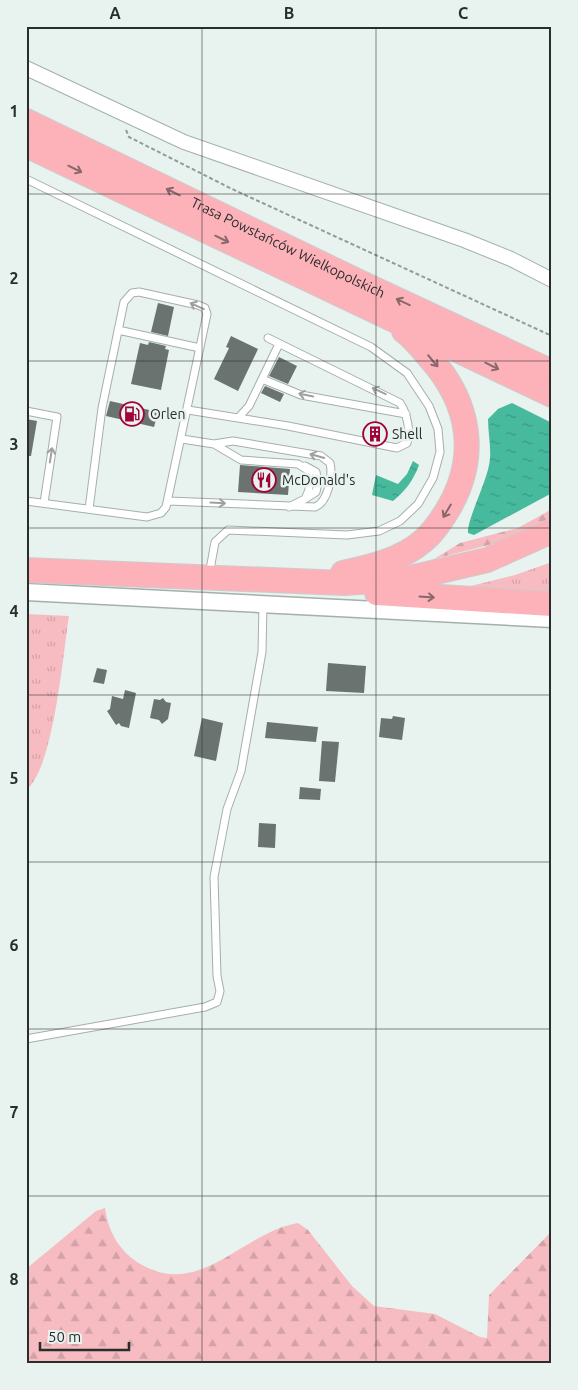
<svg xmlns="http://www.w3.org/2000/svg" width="578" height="1390" font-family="Ubuntu,sans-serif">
	<defs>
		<pattern id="grass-tufts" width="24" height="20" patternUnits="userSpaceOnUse" patternTransform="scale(1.25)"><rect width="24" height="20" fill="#f6bcc2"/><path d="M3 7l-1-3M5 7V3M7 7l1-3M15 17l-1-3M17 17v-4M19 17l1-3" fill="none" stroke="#d3a2a7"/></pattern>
		<pattern id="forest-firs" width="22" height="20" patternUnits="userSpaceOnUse" patternTransform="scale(1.25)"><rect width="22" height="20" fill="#f6bcc2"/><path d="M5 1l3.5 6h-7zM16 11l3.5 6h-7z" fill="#d3a2a7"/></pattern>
		<pattern id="water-ripples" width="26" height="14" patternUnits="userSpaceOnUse" patternTransform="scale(1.25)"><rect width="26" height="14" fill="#47ba9e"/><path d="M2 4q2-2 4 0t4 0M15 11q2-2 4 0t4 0" fill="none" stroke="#3b9881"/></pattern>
	</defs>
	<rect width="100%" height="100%" fill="#e8f2ef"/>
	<path fill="url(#grass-tufts)" d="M552 562V593L463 588 515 575Z
		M26 614 69 616C63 652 54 769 26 790Z"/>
	<path fill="url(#forest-firs)" d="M552 509V518L516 538 434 559 460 543 518 528Z
		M105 1208C108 1231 118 1249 137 1262 199 1302 242 1232 298 1223L308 1230 352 1286 374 1306 435 1314 480 1337 487 1338 489 1295 552 1231V1364H26V1269L96 1211Z"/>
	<path fill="url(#water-ripples)" d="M512 403 552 423V493L474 535 468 533C467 518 489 479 490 458 491 446 488 432 488 419L498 409Z
		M413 461 419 465C413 481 406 490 393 501L372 495 376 475 398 484 407 474Z"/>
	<path fill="#6a7370" d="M158 303 174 307 168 336 151 332Z
		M231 336 258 349 238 391 214 379 229 348 226 347Z
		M149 342 166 346 165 349 169 350 161 390 131 384 140 343 148 345Z
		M279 357 297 366 288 384 269 376Z
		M265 386 284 394 280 402 261 393Z
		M110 401 158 412 154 427 106 416Z
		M26 419 37 421 31 456H26Z
		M369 427 387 430 385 440 364 436 365 430H368Z
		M240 465 290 469 288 495 238 492Z
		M328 663 366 666 364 693 326 691Z
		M97 668 107 670 104 684 93 682Z
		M125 690 136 693 129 728 121 726 119 723 116 725 107 711 110 709 112 696 123 699Z
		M163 698 166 702 171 703 168 719 162 724 159 720 150 718 154 699 160 700Z
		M393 716 405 718 402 740 379 737 381 718 392 719Z
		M202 718 223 723 216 761 194 756Z
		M267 722 318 727 316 742 265 738Z
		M322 741 339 742 335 782 319 781Z
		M300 787 321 789 320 800 299 799Z
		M259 823 276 824 275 848 258 847Z"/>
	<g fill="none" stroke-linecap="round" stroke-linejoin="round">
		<g stroke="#a5afab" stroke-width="9">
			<path id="service" d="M26 179 371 347 407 373 429 406 438 429 440 452 433 478 418 504 400 521 379 531 347 535 228 530 215 542 209 575
				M118 330 200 348
				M262 379 301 395 406 414
				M188 410 288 426 397 448 407 443C411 432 407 413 400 403L268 338
				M26 411 57 417 44 503
				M238 418 249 406 279 344
				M214 444 241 460 298 464 309 471V490L305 499 289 507
				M305 466 316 472 318 483 316 492 305 499
				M26 501 147 517 161 513 166 507 207 314 205 308 198 305 139 292 132 293 124 302 102 408 89 509
				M169 501 315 507C328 502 333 476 330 463L321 456 233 441 214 444 182 439
				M26 1039 205 1007 217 1002 220 991 217 976 214 877 227 809 241 771 262 652 263 604"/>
		</g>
		<g stroke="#a5afab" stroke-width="16">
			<path id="minor" d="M26 68 184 142 464 240 511 259 552 280"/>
		</g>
		<g stroke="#a5afab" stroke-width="19">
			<path id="tertiary" d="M26 592 552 619"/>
		</g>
		<g stroke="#cccdcc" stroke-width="26">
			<g id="motorway">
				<path id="s1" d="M26 121 359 282 552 372"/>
				<path d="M26 145 552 395"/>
				<path d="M26 570 344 583 406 579 487 560 552 531"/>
				<path d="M343 573C371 567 401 560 423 541 433 533 440 522 447 511 479 458 471 404 430 358 422 349 414 338 404 331"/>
				<path d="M377 593 552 604"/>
			</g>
		</g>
		<path stroke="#939a98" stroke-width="2" stroke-dasharray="4 2.5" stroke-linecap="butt" d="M126 130 129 137 232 189 552 336"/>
		<use href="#service" stroke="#fff" stroke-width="7"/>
		<use href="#minor" stroke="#fff" stroke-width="14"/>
		<use href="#tertiary" stroke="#fff" stroke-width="16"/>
		<use href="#motorway" stroke="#fdb1b9" stroke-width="24"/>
	</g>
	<defs><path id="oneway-shaft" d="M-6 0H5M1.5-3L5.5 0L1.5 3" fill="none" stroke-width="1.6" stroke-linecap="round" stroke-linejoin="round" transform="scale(1.25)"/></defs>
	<g stroke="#88686b">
		<use href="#oneway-shaft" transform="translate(75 169) rotate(26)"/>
		<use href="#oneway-shaft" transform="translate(173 192) rotate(-154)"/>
		<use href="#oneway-shaft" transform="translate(222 239) rotate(26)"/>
		<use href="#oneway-shaft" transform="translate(403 302) rotate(-155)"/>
		<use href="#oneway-shaft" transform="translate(433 361) rotate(50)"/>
		<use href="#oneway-shaft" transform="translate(492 366) rotate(26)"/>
		<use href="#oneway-shaft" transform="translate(447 511) rotate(121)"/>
		<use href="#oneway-shaft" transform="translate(427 597) rotate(4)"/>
	</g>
	<g stroke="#9fa0a0">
		<use href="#oneway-shaft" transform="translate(197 306) rotate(-156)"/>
		<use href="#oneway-shaft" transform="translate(379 391) rotate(-155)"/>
		<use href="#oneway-shaft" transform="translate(306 395) rotate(-169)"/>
		<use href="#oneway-shaft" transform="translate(51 455) rotate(-81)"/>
		<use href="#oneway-shaft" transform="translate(317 456) rotate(-164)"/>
		<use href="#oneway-shaft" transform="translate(218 503) rotate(3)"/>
	</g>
	<path fill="none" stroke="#292d2c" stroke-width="1" stroke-opacity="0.55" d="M202 26V1364M376 26V1364M26 194H552M26 361H552M26 528H552M26 695H552M26 862H552M26 1029H552M26 1196H552"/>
	<defs>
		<g id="fuel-ring" transform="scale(1.25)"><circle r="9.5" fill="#e8f2ef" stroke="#a1023a" stroke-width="1.5"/><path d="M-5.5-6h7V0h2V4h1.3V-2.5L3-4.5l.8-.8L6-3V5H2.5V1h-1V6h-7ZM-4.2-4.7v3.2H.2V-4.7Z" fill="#a1023a"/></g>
		<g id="building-ring" transform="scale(1.25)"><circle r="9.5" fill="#e8f2ef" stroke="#a1023a" stroke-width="1.5"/><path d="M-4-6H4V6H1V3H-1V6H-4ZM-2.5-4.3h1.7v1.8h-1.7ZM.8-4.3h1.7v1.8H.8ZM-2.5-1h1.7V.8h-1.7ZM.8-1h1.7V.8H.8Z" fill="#a1023a"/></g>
		<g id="restaurant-ring" transform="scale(1.25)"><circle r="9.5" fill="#e8f2ef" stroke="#a1023a" stroke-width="1.5"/><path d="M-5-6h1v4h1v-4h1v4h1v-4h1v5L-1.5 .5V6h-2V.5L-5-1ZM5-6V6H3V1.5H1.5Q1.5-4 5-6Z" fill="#a1023a"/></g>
	</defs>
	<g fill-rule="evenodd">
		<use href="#fuel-ring" x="132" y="414"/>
		<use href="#building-ring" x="375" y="434"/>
		<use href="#restaurant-ring" x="264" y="480"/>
	</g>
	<g text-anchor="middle" stroke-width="5" stroke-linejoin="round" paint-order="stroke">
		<g font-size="14" fill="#292d2c" stroke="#e8f2ef">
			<text dy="5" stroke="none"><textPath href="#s1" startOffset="291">Trasa Powstańców Wielkopolskich</textPath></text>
		</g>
		<g font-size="14" fill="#292d2c" stroke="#e8f2ef" text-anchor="start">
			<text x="150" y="419">Orlen</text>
			<text x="392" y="439">Shell</text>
			<text x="282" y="485">McDonald's</text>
		</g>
	</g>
	<rect width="578" height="1390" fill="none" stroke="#e8f2ef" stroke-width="55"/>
	<path d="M40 1342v8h89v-8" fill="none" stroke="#292d2c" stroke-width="2.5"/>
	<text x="48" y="1342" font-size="15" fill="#292d2c" stroke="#e8f2ef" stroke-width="4" paint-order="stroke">50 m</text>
	<rect x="28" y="28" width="522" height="1334" fill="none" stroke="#292d2c" stroke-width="2"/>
	<g font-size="16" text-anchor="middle" font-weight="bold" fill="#292d2c">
		<text x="115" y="19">A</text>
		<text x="289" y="19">B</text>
		<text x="463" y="19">C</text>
		<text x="14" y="117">1</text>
		<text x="14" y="284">2</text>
		<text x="14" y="450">3</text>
		<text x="14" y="617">4</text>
		<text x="14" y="784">5</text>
		<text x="14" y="951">6</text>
		<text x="14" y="1118">7</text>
		<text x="14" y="1285">8</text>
	</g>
</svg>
